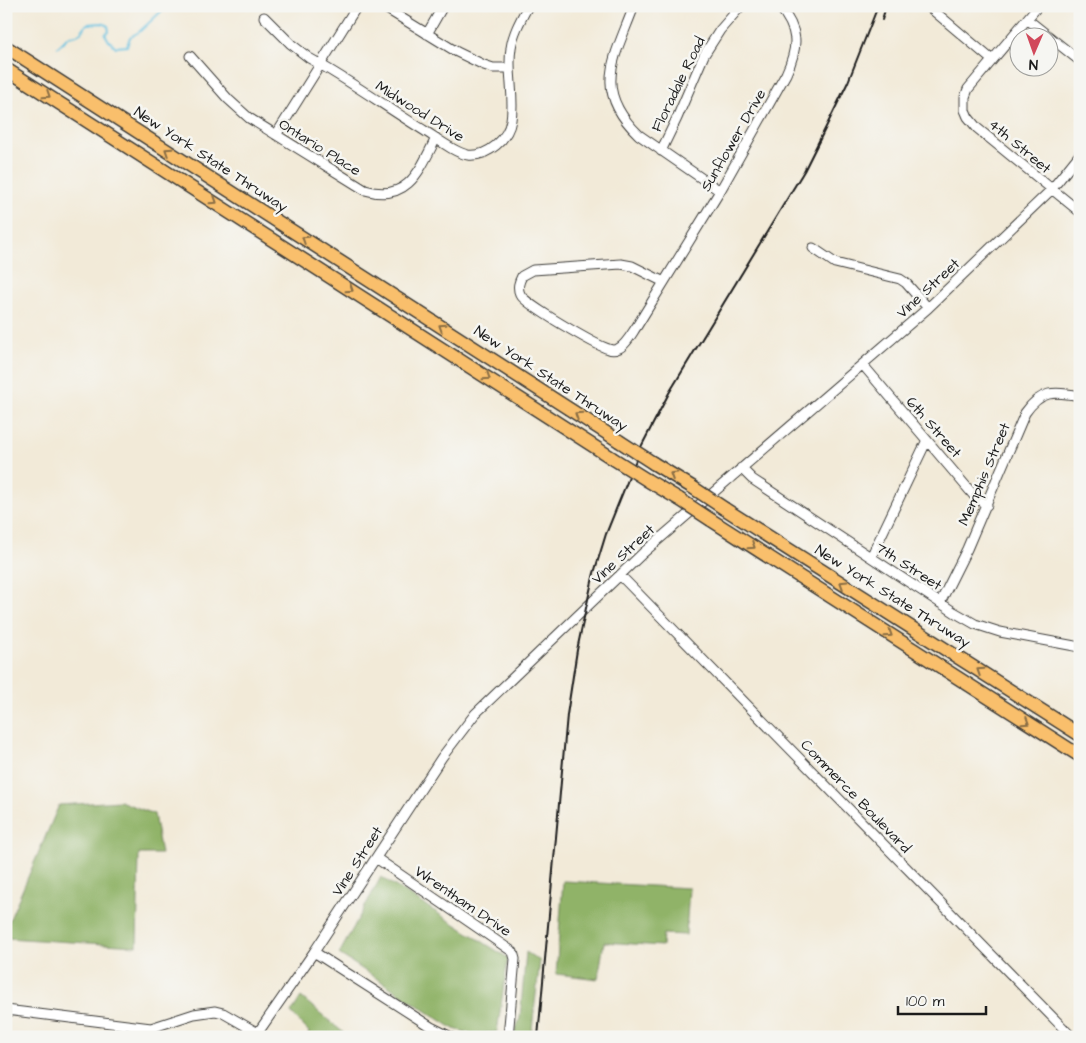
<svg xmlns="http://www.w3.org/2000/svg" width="1086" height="1043" font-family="'Architects Daughter',sans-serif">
	<rect width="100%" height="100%" fill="#f6f6f2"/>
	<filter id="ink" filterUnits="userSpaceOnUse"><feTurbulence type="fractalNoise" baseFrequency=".02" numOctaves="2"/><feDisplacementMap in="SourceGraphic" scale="10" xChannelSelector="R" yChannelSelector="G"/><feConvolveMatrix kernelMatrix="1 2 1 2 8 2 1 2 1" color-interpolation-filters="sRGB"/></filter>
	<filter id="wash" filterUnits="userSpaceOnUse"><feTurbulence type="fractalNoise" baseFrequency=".0096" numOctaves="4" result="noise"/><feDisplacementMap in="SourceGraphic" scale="20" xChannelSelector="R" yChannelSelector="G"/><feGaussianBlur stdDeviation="1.12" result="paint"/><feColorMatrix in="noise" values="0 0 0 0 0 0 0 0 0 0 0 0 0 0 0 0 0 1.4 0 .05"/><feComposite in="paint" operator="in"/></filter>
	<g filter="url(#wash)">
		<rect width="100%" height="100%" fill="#f2ead8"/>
		<path fill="#90b368" stroke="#566842" d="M120 801 154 814 161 854H139L137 946 6 938V928L59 805Z
			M381 877 508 958 497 1032 473 1034 454 1029 339 954Z
			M563 881 689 888 686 935 663 934 662 946 604 942 598 979 556 974Z
			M526 952 540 961 531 1037H513L520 1018Z
			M301 997 345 1034 348 1037H307L309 1032 291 1013Z"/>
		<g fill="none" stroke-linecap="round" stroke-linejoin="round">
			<path stroke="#63c1e1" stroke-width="2" d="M58 47 68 37 77 35 81 32 87 24 102 23 108 26 109 31 105 34 109 41 116 47 127 46 130 37 139 32 167 6"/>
		</g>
	</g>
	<g filter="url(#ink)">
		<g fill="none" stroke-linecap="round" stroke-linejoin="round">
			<g stroke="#3c3b38" stroke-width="11">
				<path id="minor" d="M382 6 457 52 484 65 493 68H510
					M634 6C615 58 591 89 639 135L720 191
					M928 6 992 60
					M1038 6 968 89 965 97V110L968 117 977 128 1080 212
					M264 17 291 44 309 58C349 80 386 107 425 131 436 138 455 153 468 155 488 157 508 139 511 120 515 96 507 72 511 48 513 33 521 19 528 6
					M1027 19 1080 61
					M427 34 443 6
					M190 56 228 99 249 118 365 190C408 203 420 170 436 138
					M276 135 357 6
					M661 151 677 118 704 55 720 30 741 6
					M813 248 835 263 900 279 906 283 928 308
					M664 282 632 266 621 264 533 270 522 276C519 282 517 287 520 294 524 304 597 346 609 349 611 350 615 350 617 349 625 347 632 333 637 326L720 191 786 74C799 46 799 30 779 6
					M863 365 976 498 987 505
					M741 468 752 479 954 612 975 624 1000 632 1080 647
					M871 557 927 440
					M620 575 1072 1037
					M940 603 967 549 1025 413C1041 390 1054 391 1080 396
					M376 858 513 952 515 959 508 1037
					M314 952 431 1027 451 1037
					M6 1010 151 1028 194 1014 215 1011 223 1013 258 1033
					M255 1037 314 952 442 757 475 714 643 553 928 308 1051 190 1080 154"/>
			</g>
			<g stroke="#3c3b38" stroke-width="15">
				<path id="highway" d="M6 47 619 441
					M6 69 612 458
					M653 463 692 487
					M647 480 679 499
					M725 509 1080 735
					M711 520 1080 756"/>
			</g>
			<use href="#minor" stroke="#fff" stroke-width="9"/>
			<use href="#highway" stroke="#f9bf6c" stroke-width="12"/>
			<path stroke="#1c1c1c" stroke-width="2" d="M882 20 886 6
				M538 1037 567 715 577 650 586 608 594 573 606 534 642 445 669 393 804 171 826 127 848 82 878 6"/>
			<g stroke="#3c3b38" stroke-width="15" stroke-linecap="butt">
				<path id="highway-bridge" d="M619 441 653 463
					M612 458 647 480
					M692 487 725 509
					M679 499 711 520"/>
			</g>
			<use href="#highway-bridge" stroke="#f9bf6c" stroke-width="12"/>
		</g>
		<defs><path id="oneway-chevron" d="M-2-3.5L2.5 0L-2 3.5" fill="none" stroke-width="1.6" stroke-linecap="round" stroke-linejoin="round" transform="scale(1.25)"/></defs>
		<g stroke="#8a6e44">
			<use href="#oneway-chevron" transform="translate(47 95) rotate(33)"/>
			<use href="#oneway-chevron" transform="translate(168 151) rotate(-147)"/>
			<use href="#oneway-chevron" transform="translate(214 201) rotate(33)"/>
			<use href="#oneway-chevron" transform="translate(305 239) rotate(-147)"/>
			<use href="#oneway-chevron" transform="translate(350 289) rotate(33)"/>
			<use href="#oneway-chevron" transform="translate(442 327) rotate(-147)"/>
			<use href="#oneway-chevron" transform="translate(487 377) rotate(33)"/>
			<use href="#oneway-chevron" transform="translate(578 415) rotate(-147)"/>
			<use href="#oneway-chevron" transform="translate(673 475) rotate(-148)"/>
			<use href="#oneway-chevron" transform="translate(752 546) rotate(33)"/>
			<use href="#oneway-chevron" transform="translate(843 584) rotate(-148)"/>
			<use href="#oneway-chevron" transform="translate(889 634) rotate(33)"/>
			<use href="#oneway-chevron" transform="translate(980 671) rotate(-147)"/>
			<use href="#oneway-chevron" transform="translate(1026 722) rotate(33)"/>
		</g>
	</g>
	<g text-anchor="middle" stroke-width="5" stroke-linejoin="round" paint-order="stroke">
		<g font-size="15" fill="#1c1c1c" stroke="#f6f6f2">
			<text transform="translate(678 84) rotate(-64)" y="5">Floradale Road</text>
			<text transform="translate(420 111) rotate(32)" y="5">Midwood Drive</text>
			<text transform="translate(733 140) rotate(-60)" y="5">Sunflower Drive</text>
			<text transform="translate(1020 146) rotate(40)" y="5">4th Street</text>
			<text transform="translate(320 147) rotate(32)" y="5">Ontario Place</text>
			<text transform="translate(211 159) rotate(33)" y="5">New York State Thruway</text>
			<text transform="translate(928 288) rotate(-43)" y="5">Vine Street</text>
			<text transform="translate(551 378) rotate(33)" y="5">New York State Thruway</text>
			<text transform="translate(934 427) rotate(49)" y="5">6th Street</text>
			<text transform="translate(984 474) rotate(-67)" y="5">Memphis Street</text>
			<text transform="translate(623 554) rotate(-43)" y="5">Vine Street</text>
			<text transform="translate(909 566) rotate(33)" y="5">7th Street</text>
			<text transform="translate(893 596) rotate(32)" y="5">New York State Thruway</text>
			<text transform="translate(856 796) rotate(46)" y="5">Commerce Boulevard</text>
			<text transform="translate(357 861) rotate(-57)" y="5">Vine Street</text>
			<text transform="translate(463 901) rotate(34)" y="5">Wrentham Drive</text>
		</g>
	</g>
	<rect width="1086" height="1043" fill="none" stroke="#f6f6f2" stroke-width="25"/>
	<g transform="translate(1034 52) rotate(182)"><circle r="24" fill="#f6f6f2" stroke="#9f9f9c"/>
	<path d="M0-4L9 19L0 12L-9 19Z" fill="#d1495b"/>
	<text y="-8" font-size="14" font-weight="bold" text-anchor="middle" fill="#1c1c1c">N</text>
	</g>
	<path d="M898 1006v8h88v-8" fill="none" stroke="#1c1c1c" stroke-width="2.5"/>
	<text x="906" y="1006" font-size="15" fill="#1c1c1c" stroke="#f6f6f2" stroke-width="4" paint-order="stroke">100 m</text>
</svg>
